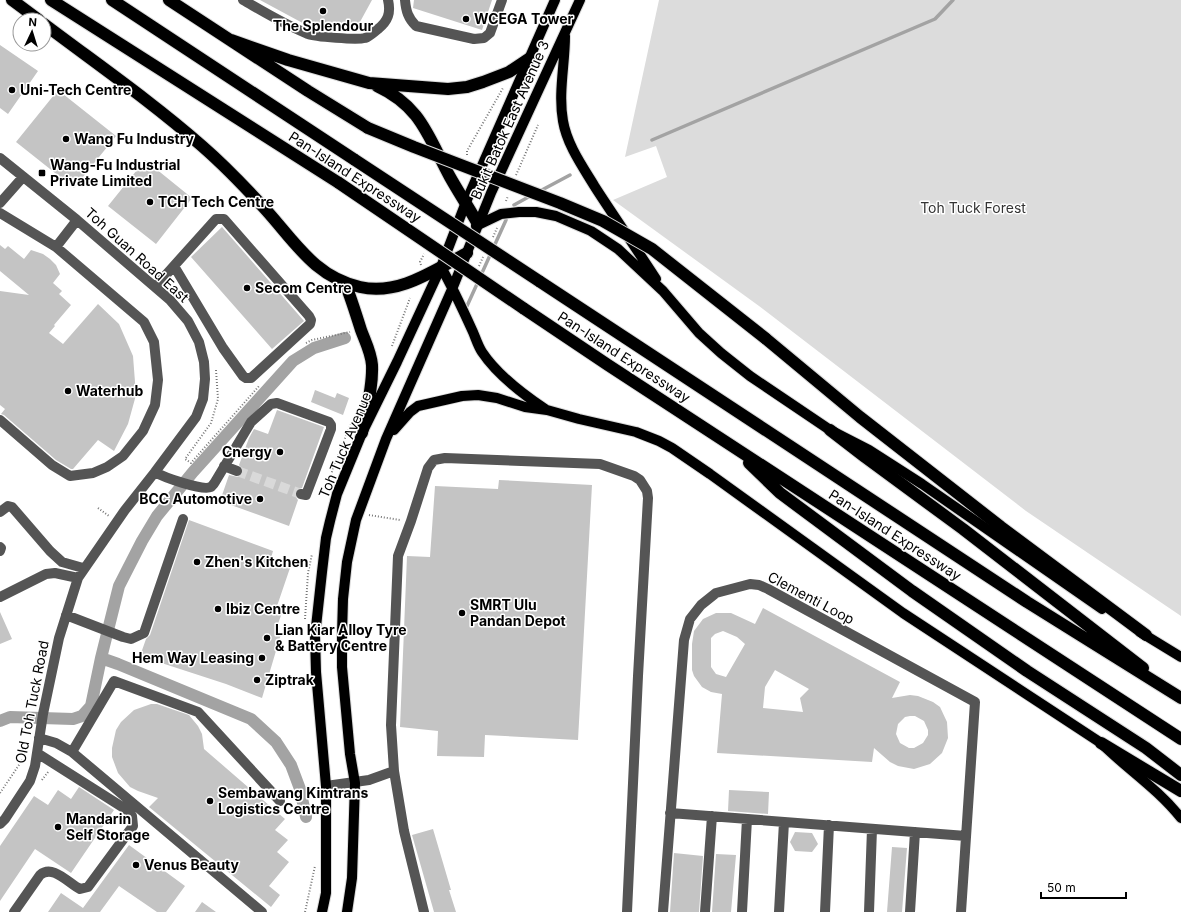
<svg xmlns="http://www.w3.org/2000/svg" width="1181" height="912" font-family="Inter,sans-serif">
	<rect width="100%" height="100%" fill="#fff"/>
	<path fill="#dcdcdc" d="M659 0H1181V616L1026 511 759 306 613 200 667 177 656 146 625 157Z"/>
	<g fill="none" stroke-linecap="round" stroke-linejoin="round">
		<path stroke="#a3a3a3" stroke-width="3.5" d="M652 140 935 19 953 0
			M540 191 570 175
			M514 205 532 195
			M467 306 506 220"/>
		<path stroke="#a3a3a3" stroke-width="12" d="M101 658 119 586 142 541 157 516 193 472 293 361 314 348 345 338
			M0 721 10 717 73 719 82 716 91 706 101 658 118 664 251 719 276 742 291 765 300 789 306 817"/>
	</g>
	<path fill="#c4c4c4" fill-rule="evenodd" d="M260 0H372L355 31 339 22 334 31H327L313 23 310 27Z
		M414 0H492L482 30 413 8Z
		M0 45 38 71 8 114 0 108Z
		M58 90 116 136 74 188 16 142Z
		M145 160 192 198 156 244 108 206Z
		M222 227 304 321 272 349 191 257Z
		M0 245 5 249 8 246 24 259 31 250 43 254 50 259 56 265 60 274 53 283 62 291 59 294 71 305 54 325 55 326 49 333 63 344 98 304 119 324 133 356 136 395 128 424 114 451 98 440 73 469H71L56 460 4 415 1 414 5 409 0 405V291L29 295 0 271Z
		M315 390 335 398 337 393 349 398 343 415 311 402Z
		M277 410 324 427 302 488 296 489 295 492V496L298 500 289 526 220 501 229 475 238 477 243 474V470L239 465 249 438 254 429 268 434Z
		M499 480 592 485 578 740 485 735 484 757 437 756 438 731 400 727 407 556 430 557 435 486 498 489Z
		M189 520 273 551 271 558 291 565 276 609 283 610 275 632 281 634 262 698 226 684 140 656 146 639 150 635Z
		M763 608 900 682 892 698 910 695 918 696 933 702 940 707 947 722 948 738 942 753 930 764 914 769 898 766 890 762 874 748 872 762 717 753 722 694 711 692 702 687 694 676 692 670V644L694 631 703 619 716 613H731L755 624ZM723 631 737 637 745 644 726 677 716 674 711 667V638L715 634ZM775 670 809 689 800 698 803 712 763 708 765 687ZM910 716H915L924 721 928 730V735L923 743 914 748H909L900 743 896 734 898 724 905 717Z
		M0 612 12 639 0 644Z
		M151 704H157L189 715 198 726 202 734 204 749 285 819 275 830 288 840 277 852 289 862 269 886 280 895 271 907 149 807 158 798 138 791 130 787 118 773 112 757V748L116 730 121 722 134 710Z
		M79 787 114 810 71 873 35 849 0 901V846L34 796 48 805 58 790 71 799Z
		M729 790 769 792 768 814 728 811Z
		M433 829 451 890H449L456 912H434L412 835Z
		M795 832 812 833 818 844 812 852 795 851 790 842Z
		M129 845 185 886 166 912H157L119 886 100 912H48L61 893 83 908Z
		M892 847 907 848 902 912H887Z
		M674 853 703 856 699 912H670Z
		M716 854 736 855 731 912H712Z
		M202 902 216 912H195Z"/>
	<g fill="none" stroke-linecap="round" stroke-linejoin="round">
		<path stroke="#d9d9d9" stroke-width="10" stroke-dasharray="10 5" stroke-linecap="butt" d="M237 471 301 494"/>
		<g stroke="#dbdbdb" stroke-width="12">
			<path id="major" d="M565 36C565 64 558 93 563 121 567 145 583 167 595 187 615 218 636 248 656 279
				M476 226 501 214 519 212H536L556 216 591 231 618 249 663 291 699 333 721 353 750 376 830 430 869 450 922 484 1102 609
				M441 267C453 288 463 310 473 332 476 339 478 346 482 352 496 373 524 395 545 409
				M394 430 410 412 418 406 462 396 478 395 497 398 525 407 547 410 579 419 636 432 659 441 672 448 710 474 903 613 1101 743C1127 769 1157 788 1181 818
				M1140 632 1181 657
				M322 912 326 893V786L316 672 315 636 322 572 326 538 330 521 337 494 362 433 397 362 441 267 466 202 555 0
				M347 912 352 878 355 783 350 754 342 667V634L343 599 347 562 356 520 386 439 453 287 491 193 580 0"/>
		</g>
		<g stroke="#dbdbdb" stroke-width="14">
			<path id="highway" d="M12 0 39 20
				M51 0 339 183
				M112 0 355 160
				M169 0 308 91 368 128
				M44 24C97 64 152 102 202 146 225 166 246 188 266 210 295 242 315 277 360 287 399 296 434 270 467 253
				M231 40 288 60 369 83 448 89 467 87 483 82 509 72 530 58
				M377 86C422 107 428 137 450 177 459 193 469 208 478 224
				M539 281 1027 602 1181 698
				M345 283C351 298 356 314 361 330 365 341 371 352 372 365 373 388 366 411 362 433
				M523 308 608 365 1181 739
				M765 338 860 417 1001 527 1146 635
				M830 430 865 457 963 529 1143 668
				M749 463 780 493 912 591 1027 671 1146 748 1181 775
				M1101 743 1181 791"/>
		</g>
		<path stroke="#777" stroke-width="2" stroke-dasharray="1 2" stroke-linecap="butt" d="M467 155V151L503 88
			M516 175 538 125
			M506 201 508 196
			M493 237 497 228
			M421 265 420 262 424 254
			M479 266 483 257
			M306 343 312 340 350 332
			M392 346 410 298
			M216 370 218 399 211 423 185 459 191 463 259 386
			M330 481 333 467 351 424
			M98 508 109 516
			M369 515 400 520
			M305 619 308 573 312 554
			M42 780 48 772
			M0 793 23 759
			M305 912 315 866"/>
		<path stroke="#555" stroke-width="10" d="M243 0C264 12 285 25 308 34 315 37 357 40 365 38 370 36 374 32 378 29 388 21 391 13 388 0
			M405 0C406 11 408 18 416 26L474 39 484 38 490 33 502 0
			M0 158 77 220 170 300 188 321 199 342 204 362 205 379 203 399 196 417 155 472 125 510 78 578 59 638 43 714 35 766 30 781 5 819 0 824
			M0 203 23 177
			M0 213 56 247 144 322 154 342 158 380 155 405 143 431 123 456 107 467 93 473 70 476 52 465 0 420
			M56 247 77 220
			M155 287 216 219H224L309 316 311 320 310 324 251 378H246L243 376 223 348 174 266
			M224 466 237 471
			M155 472C163 477 202 491 211 487 212 486 214 484 215 482L251 422 271 404 277 403 329 422 331 425V429L306 495 301 494
			M0 512 8 506 12 507 50 551 62 562 83 568
			M0 547 1 548 0 551
			M0 597 46 574 55 573 78 578
			M66 615 123 637 131 639 144 633 183 519
			M39 738 56 743 72 752 262 912
			M72 752 114 681 198 712 280 801
			M326 786 369 780 394 771
			M670 813 966 836
			M14 912 40 875C53 864 68 883 80 889L88 887 133 826 132 816 127 810 37 753
			M424 912 404 831 394 771 391 725 398 556 411 521 428 468 434 460 445 458 600 464 634 476 640 480 647 491 648 498 638 676 627 912
			M663 912 684 640 690 619 701 605 716 593 750 584 759 585 768 589 975 702 961 912
			M705 912 712 816
			M742 912 747 819
			M779 912 784 822
			M825 912 829 825
			M869 912 872 829
			M910 912 915 832"/>
		<use href="#major" stroke="#000" stroke-width="10"/>
		<use href="#highway" stroke="#000" stroke-width="12"/>
		<g stroke="#dbdbdb" stroke-width="14" stroke-linecap="butt">
			<path id="highway-bridge" d="M368 128 414 147 560 203 603 221 652 249 765 338
				M355 160 539 281
				M339 183 523 308"/>
		</g>
		<use href="#highway-bridge" stroke="#000" stroke-width="12"/>
	</g>
	<g fill="#000" stroke="#fff" stroke-width="1.5">
		<circle cx="323" cy="11" r="4"/>
		<circle cx="466" cy="19" r="4"/>
		<circle cx="12" cy="90" r="4"/>
		<circle cx="66" cy="139" r="4"/>
		<rect x="38" y="169" width="8" height="8" rx="2"/>
		<circle cx="150" cy="202" r="4"/>
		<circle cx="247" cy="288" r="4"/>
		<circle cx="68" cy="391" r="4"/>
		<circle cx="280" cy="452" r="4"/>
		<circle cx="260" cy="499" r="4"/>
		<circle cx="197" cy="562" r="4"/>
		<circle cx="218" cy="609" r="4"/>
		<circle cx="462" cy="613" r="4"/>
		<circle cx="267" cy="638" r="4"/>
		<circle cx="262" cy="658" r="4"/>
		<circle cx="257" cy="680" r="4"/>
		<circle cx="210" cy="801" r="4"/>
		<circle cx="58" cy="827" r="4"/>
		<circle cx="136" cy="865" r="4"/>
	</g>
	<g text-anchor="middle" stroke-width="3" stroke-linejoin="round" paint-order="stroke">
		<g font-size="14" font-weight="bold" fill="#000" stroke="#fff" text-anchor="start">
			<text x="474" y="24">WCEGA Tower</text>
			<text x="323" y="31" text-anchor="middle">The Splendour</text>
			<text x="20" y="95">Uni-Tech Centre</text>
			<text x="74" y="144">Wang Fu Industry</text>
			<text x="50" y="170">Wang-Fu Industrial<tspan x="50" dy="16">Private Limited</tspan></text>
			<text x="158" y="207">TCH Tech Centre</text>
			<text x="255" y="293">Secom Centre</text>
			<text x="76" y="396">Waterhub</text>
			<text x="272" y="457" text-anchor="end">Cnergy</text>
			<text x="252" y="504" text-anchor="end">BCC Automotive</text>
			<text x="205" y="567">Zhen's Kitchen</text>
			<text x="470" y="610">SMRT Ulu<tspan x="470" dy="16">Pandan Depot</tspan></text>
			<text x="226" y="614">Ibiz Centre</text>
			<text x="275" y="635">Lian Kiar Alloy Tyre<tspan x="275" dy="16">&amp; Battery Centre</tspan></text>
			<text x="254" y="663" text-anchor="end">Hem Way Leasing</text>
			<text x="265" y="685">Ziptrak</text>
			<text x="218" y="798">Sembawang Kimtrans<tspan x="218" dy="16">Logistics Centre</tspan></text>
			<text x="66" y="824">Mandarin<tspan x="66" dy="16">Self Storage</tspan></text>
			<text x="144" y="870">Venus Beauty</text>
		</g>
		<g font-size="14" fill="#000" stroke="#fff">
			<text transform="translate(510 120) rotate(-66)" y="5">Bukit Batok East Avenue 3</text>
			<text transform="translate(355 177) rotate(33)" y="5">Pan-Island Expressway</text>
			<text transform="translate(137 255) rotate(42)" y="5">Toh Guan Road East</text>
			<text transform="translate(624 357) rotate(33)" y="5">Pan-Island Expressway</text>
			<text transform="translate(345 445) rotate(-67)" y="5">Toh Tuck Avenue</text>
			<text transform="translate(895 535) rotate(33)" y="5">Pan-Island Expressway</text>
			<text transform="translate(811 598) rotate(28)" y="5">Clementi Loop</text>
			<text transform="translate(32 702) rotate(-79)" y="5">Old Toh Tuck Road</text>
		</g>
		<g font-size="14" fill="#333" stroke="#fff">
			<text x="973" y="213">Toh Tuck Forest</text>
		</g>
	</g>
	<g transform="translate(32 32) rotate(4)"><circle r="19" fill="#ffffff" stroke="#999999"/>
	<path d="M0-3L7 15L0 10L-7 15Z" fill="#000000"/>
	<text y="-6" font-size="11" font-weight="bold" text-anchor="middle" fill="#000000">N</text>
	</g>
	<path d="M1041 892v6h85v-6" fill="none" stroke="#000000" stroke-width="2"/>
	<text x="1047" y="892" font-size="12" fill="#000000" stroke="#ffffff" stroke-width="3" paint-order="stroke">50 m</text>
</svg>
